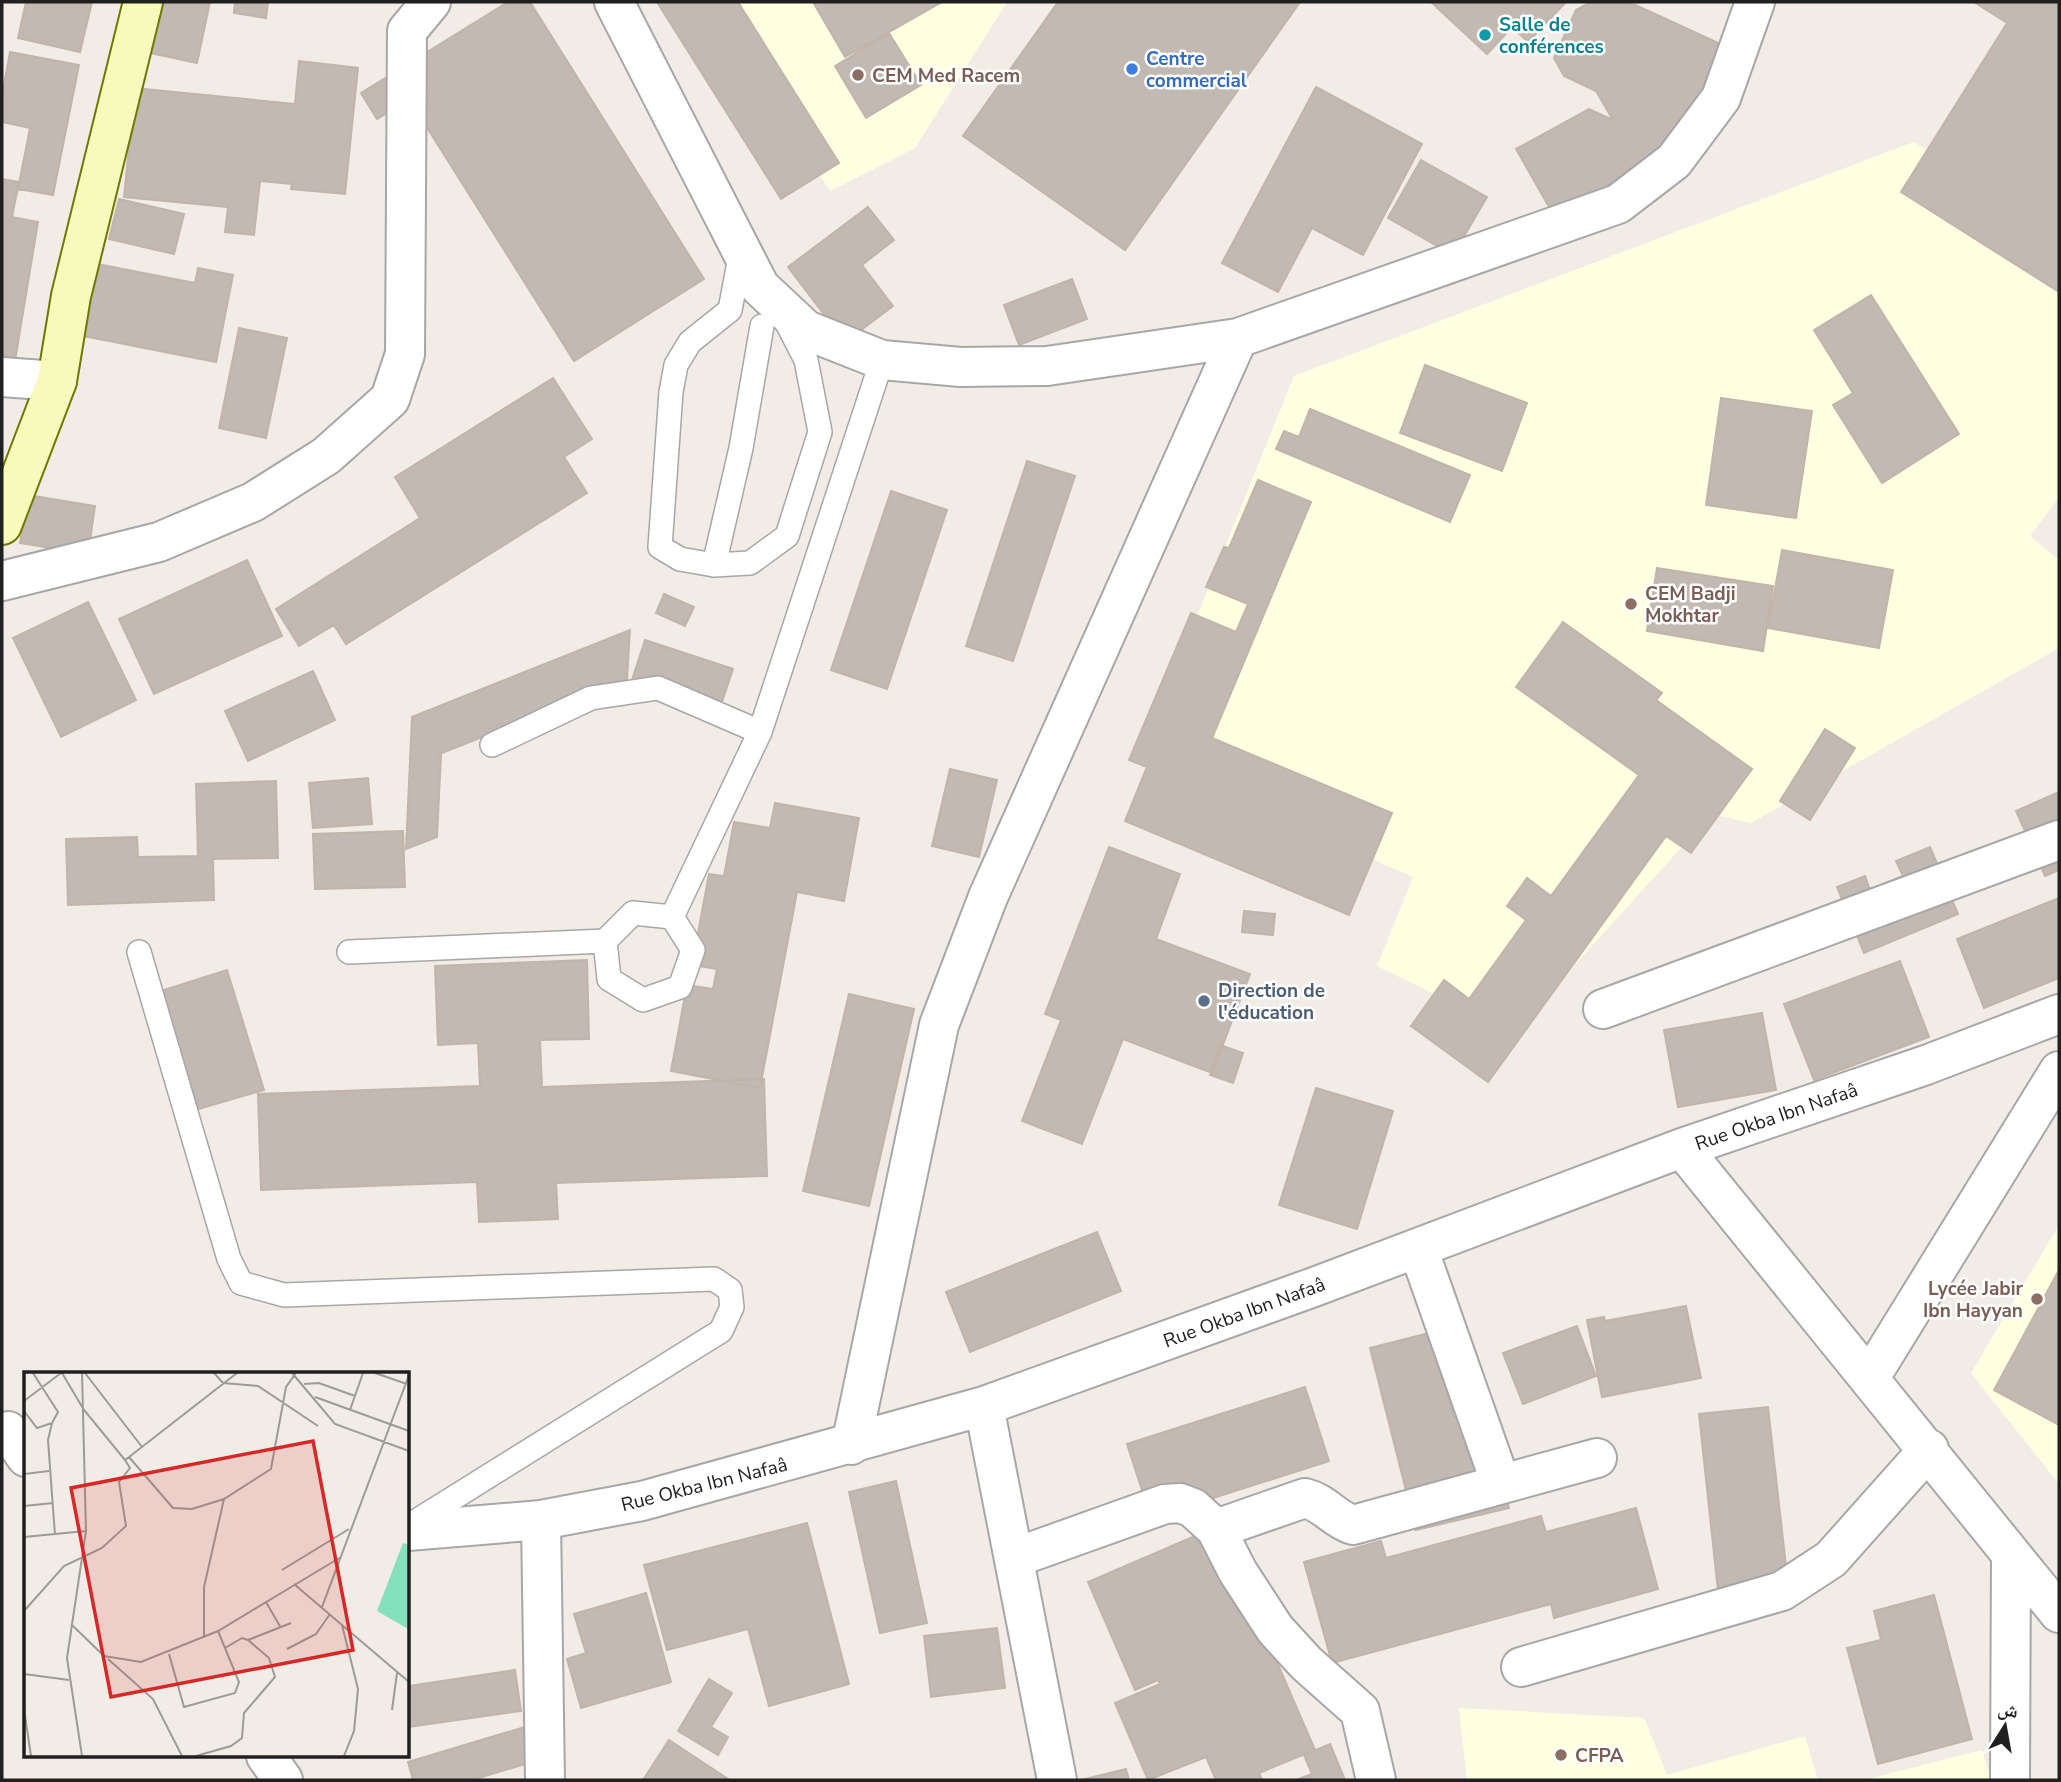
<svg xmlns="http://www.w3.org/2000/svg" width="2061" height="1782" font-family="'Nunito Sans','Noto Naskh Arabic',sans-serif">
	<rect width="100%" height="100%" fill="#f1ede6"/>
	<path fill="#ffffe1" d="M706 2H1007L915 148 830 191Z
		M1914 142 2059 243V497L2030 536 2059 560V648L1751 823 1712 814 1513 1032 1377 966 1413 877 1140 757 1294 376Z
		M2059 1225V1484L1971 1373Z
		M1459 1708 1644 1718 1667 1775 1805 1736 1818 1780H1467Z
		M1982 1750 1991 1780H1864Z"/>
	<path fill="#c1b9b2" stroke="#c2b4a8" stroke-width="2" d="M26 2H92L80 52 18 38Z
		M161 2H210L197 63 150 53Z
		M235 2H268L266 18 234 13Z
		M508 2H530L704 279 574 361 409 99 377 119 361 93Z
		M657 2H738L839 163 781 199Z
		M813 2H942L845 57Z
		M1058 2H1300L1125 250 963 136Z
		M1431 2H1566L1528 42 1512 27 1487 54Z
		M1591 2H1629L1727 47 1684 140 1647 176 1553 214 1516 149 1589 109 1613 120 1596 91 1564 76 1554 58 1576 10Z
		M1974 2H2059V292L1901 192 2007 23Z
		M889 33 921 85 866 118 835 66Z
		M10 52 79 65 53 195 18 189 30 128 2 122V96Z
		M299 61 358 68 345 194 291 189 292 184 260 181 254 235 225 232 228 207 124 197 135 88 295 104Z
		M1316 87 1422 144 1363 255 1312 228 1278 292 1222 263Z
		M1421 160 1487 197 1453 255 1388 218Z
		M2 179 19 182 12 217 38 222 14 367 2 365Z
		M119 199 184 214 174 254 109 239Z
		M868 207 894 240 862 265 893 306 845 342 788 267Z
		M92 263 195 283 198 268 233 275 216 362 78 335Z
		M1072 279 1087 319 1019 345 1004 305Z
		M1871 295 1959 434 1882 483 1833 405 1853 393 1814 330Z
		M239 328 287 338 266 438 219 428Z
		M1425 365 1527 403 1502 471 1400 433Z
		M553 378 592 439 564 457 587 493 346 644 334 625 299 646 276 609 420 518 395 477Z
		M1721 398 1812 411 1796 518 1706 505Z
		M1310 409 1470 475 1450 522 1276 449 1284 431 1299 437Z
		M1027 461 1075 476 1013 661 966 646Z
		M1258 480 1311 502 1212 738 1392 813 1349 915 1125 821 1147 767 1129 760 1191 613 1236 632 1248 604 1206 587 1224 547 1229 548Z
		M891 491 947 510 887 689 831 670Z
		M28 495 95 506 88 554 20 543Z
		M1782 550 1893 570 1879 648 1768 628Z
		M247 560 282 636 154 694 119 619Z
		M1657 568 1773 586 1763 651 1647 631Z
		M664 594 694 607 685 626 656 613Z
		M88 602 136 700 61 737 13 638Z
		M1563 622 1662 693 1656 700 1752 769 1691 853 1666 836 1488 1082 1411 1026 1444 980 1469 999 1526 920 1507 906 1527 878 1551 896 1639 775 1516 687Z
		M630 630 627 679 437 755H441L437 837 406 849 412 717Z
		M645 640 733 669 717 717 629 689Z
		M313 671 335 720 248 761 225 711Z
		M1825 729 1855 748 1810 820 1780 801Z
		M950 769 997 780 979 857 932 846Z
		M368 778 372 824 313 828 309 783Z
		M276 781 278 858 213 859 214 900 68 905 66 839 137 837 138 857 198 856 196 784Z
		M2059 792V870L2045 876 2016 811Z
		M775 803 859 818 844 901 797 892 760 1088 671 1071 687 985 713 989 717 969 692 965 709 874 724 876 734 822 770 828Z
		M403 831 405 887 315 889 313 834Z
		M1109 847 1180 874 1156 939 1250 974 1212 1073 1123 1039 1082 1144 1022 1121 1061 1020 1045 1014Z
		M1930 847 1958 914 1864 953 1837 887 1865 876 1870 890 1903 876 1896 861Z
		M2059 898V978L1984 1008 1957 939Z
		M1244 911 1275 914 1273 935 1242 932Z
		M587 960 589 1039 540 1040 542 1087 764 1079 767 1176 556 1183 558 1219 479 1222 477 1182 261 1190 258 1094 480 1086 478 1043 438 1045 435 966Z
		M1900 961 1929 1037 1814 1080 1784 1004Z
		M227 970 264 1090 195 1110 158 992Z
		M849 994 914 1009 869 1206 803 1191Z
		M1762 1013 1776 1090 1678 1107 1664 1030Z
		M1220 1045 1243 1053 1233 1083 1210 1075Z
		M1316 1088 1393 1111 1357 1229 1279 1205Z
		M1097 1232 1121 1291 970 1352 946 1292Z
		M2059 1270V1425L1994 1390Z
		M1686 1306 1701 1378 1602 1397 1587 1320 1604 1317 1605 1321Z
		M1577 1326 1596 1376 1523 1404 1503 1353Z
		M1433 1332 1454 1417 1485 1410 1509 1508 1416 1530 1370 1348Z
		M1305 1387 1329 1461 1151 1518 1127 1444Z
		M1768 1407 1788 1584 1718 1591 1699 1414Z
		M896 1481 927 1623 880 1633 849 1492Z
		M1636 1508 1658 1589 1554 1618 1551 1604 1332 1663 1304 1562 1381 1541 1386 1558 1541 1516 1546 1532Z
		M807 1523 849 1684 769 1706 748 1629 667 1650 644 1565Z
		M1218 1526 1315 1750 1259 1773 1262 1780H1216L1206 1757 1148 1780 1115 1703 1160 1684 1158 1680 1135 1690 1088 1582Z
		M646 1593 671 1682 581 1708 567 1659 586 1653 574 1614Z
		M1934 1595 1972 1739 1878 1764 1847 1648 1881 1640 1874 1611Z
		M997 1628 1005 1688 931 1697 924 1636Z
		M515 1670 521 1711 408 1727V1686Z
		M709 1679 732 1693 711 1727 728 1737 718 1755 678 1731Z
		M538 1723 548 1757 472 1780H413L408 1762Z
		M669 1740 728 1779 727 1780H643Z
		M1330 1744 1345 1780H1296L1312 1774 1304 1755Z
		M1126 1769 1129 1780H1081Z"/>
	<g fill="none" stroke-linecap="round" stroke-linejoin="round">
		<g stroke="#a7a7a7" stroke-width="26">
			<path id="lane" d="M741 252 730 310 690 342 676 365 671 392 660 547 680 559 714 565 750 563 787 536 820 432 806 360 787 323
				M714 565 741 448 762 326
				M492 745 591 698 658 688 760 732
				M633 913 672 917 693 950 680 987 643 1000 609 979 605 941Z
				M672 917 760 732 882 360
				M139 952 229 1259 241 1283 284 1295 714 1279 730 1290 732 1307 721 1331 410 1525
				M349 952 605 941"/>
		</g>
		<g stroke="#a7a7a7" stroke-width="42">
			<path id="street" d="M614 2 760 287 806 330 882 360 961 367 1047 366 1238 338 1618 204 1674 161 1721 98 1755 2
				M2 377 57 381
				M2 581 159 542 253 502 326 456 390 399 405 354 407 31 431 2
				M1603 1009 2059 840
				M1682 1148 2011 1554 2010 1780
				M1418 1248 1501 1484
				M1869 1379 2059 1071
				M984 1406 1057 1780
				M8 1431 26 1457
				M851 1445 939 1025 988 897 1238 338
				M541 1520 545 1780
				M1216 1529 1305 1498C1325 1503 1334 1519 1353 1525L1597 1458
				M408 1531 541 1520 642 1501 984 1406 1314 1287 1682 1148 1926 1065 2059 1014
				M2011 1554 2059 1613
				M1014 1558 1165 1504 1180 1503 1193 1508 1216 1529 1238 1572 1275 1629 1306 1663 1360 1711 1376 1780
				M1521 1667 1782 1591 1831 1559 1929 1449
				M266 1756 283 1780"/>
		</g>
		<g stroke="#6c7a04" stroke-width="42">
			<path id="secondary" d="M2 525 57 381 71 296 143 2"/>
		</g>
		<use href="#lane" stroke="#fff" stroke-width="23"/>
		<use href="#street" stroke="#fff" stroke-width="38"/>
		<use href="#secondary" stroke="#f7fabb" stroke-width="38"/>
	</g>
	<circle fill="#0f9aa8" stroke="#fff" stroke-width="2.5" cx="1485" cy="35" r="7"/>
	<circle fill="#3f7fe0" stroke="#fff" stroke-width="2.5" cx="1132" cy="69" r="7"/>
	<g fill="#8d6e63" stroke="#fff" stroke-width="2.5">
		<circle cx="858" cy="75" r="7"/>
		<circle cx="1631" cy="604" r="7"/>
		<circle cx="2037" cy="1299" r="7"/>
		<circle cx="1561" cy="1755" r="7"/>
	</g>
	<circle fill="#5c6f8a" stroke="#fff" stroke-width="2.5" cx="1204" cy="1001" r="7"/>
	<g text-anchor="middle" stroke-width="5" stroke-linejoin="round" paint-order="stroke">
		<g font-size="19" font-weight="bold" fill="#0d838f" stroke="#fff" text-anchor="start">
			<text x="1499" y="31">Salle de<tspan x="1499" dy="22">conférences</tspan></text>
		</g>
		<g font-size="19" font-weight="bold" fill="#366cbe" stroke="#fff" text-anchor="start">
			<text x="1146" y="65">Centre<tspan x="1146" dy="22">commercial</tspan></text>
		</g>
		<g font-size="19" font-weight="bold" fill="#785e54" stroke="#fff" text-anchor="start">
			<text x="872" y="82">CEM Med Racem</text>
			<text x="1645" y="600">CEM Badji<tspan x="1645" dy="22">Mokhtar</tspan></text>
			<text x="2023" y="1295" text-anchor="end">Lycée Jabir<tspan x="2023" dy="22">Ibn Hayyan</tspan></text>
			<text x="1575" y="1762">CFPA</text>
		</g>
		<g font-size="19" font-weight="bold" fill="#4e5e75" stroke="#fff" text-anchor="start">
			<text x="1218" y="997">Direction de<tspan x="1218" dy="22">l'éducation</tspan></text>
		</g>
		<g font-size="19" fill="#202020" stroke="#fff">
			<text transform="translate(1776 1116) rotate(-19)" y="7">Rue Okba Ibn Nafaâ</text>
			<text transform="translate(1244 1312) rotate(-20)" y="7">Rue Okba Ibn Nafaâ</text>
			<text transform="translate(704 1484) rotate(-14)" y="7">Rue Okba Ibn Nafaâ</text>
		</g>
	</g>
	<g transform="translate(24 1372)">
		<rect width="385" height="385" fill="#f1ede6"/>
		<path d="M379 171 385 173 384 257 353 239Z" fill="#84e0bd"/>
		<path fill="none" stroke="#9d9b97" stroke-width="2" d="M9 1 34 40 28 51M38 1 60 38 101 88M58 1 62 159 43 286 58 384M61 1 118 75M190 1 199 11 234 14 294 54M268 1 311 52 385 79M351 1 383 12M280 12 295 11 331 24M291 25 385 59M0 29 37 1M326 38 339 1M0 39 13 56 28 51 24 68 31 163M105 85 149 136 168 137 200 127 247 97 262 15 272 1M105 85 213 1M0 102 25 99M0 134 29 131M0 165 62 159M258 198 325 157M270 212 318 253 334 317 330 359 320 384M242 230 257 256M298 235 385 3M0 239 40 194 78 176 102 154 95 110 106 96 101 88 105 85M47 252 80 284 117 290 194 259 317 185M318 253 385 310M180 266V215L200 127M224 268 267 251M263 277 292 262 306 242M145 282 160 335 211 321 215 310 194 259M84 287 129 327 158 384M0 302 45 308M0 337 7 384M368 338 373 301M172 384 207 374 218 366 220 341 251 305 245 286 224 268 218 266 201 276"/>
		<path fill="#d62828" fill-opacity="0.15" stroke="#d62828" stroke-width="3.5" d="M289 69 329 278 87 325 47 116Z"/>
		<rect width="385" height="385" fill="none" stroke="#202020" stroke-width="3.5"/>
	</g>
	<rect width="2061" height="1782" fill="none" stroke="#202020" stroke-width="7"/>
	<g transform="translate(2005 1726) rotate(11)" stroke="#ffffff" stroke-width="5" paint-order="stroke">
	<path d="M0-5L12 26L0 18L-12 26Z" fill="#202020"/>
	<text y="-10" font-size="19" font-weight="bold" text-anchor="middle" fill="#202020">ش</text>
	</g>
</svg>
